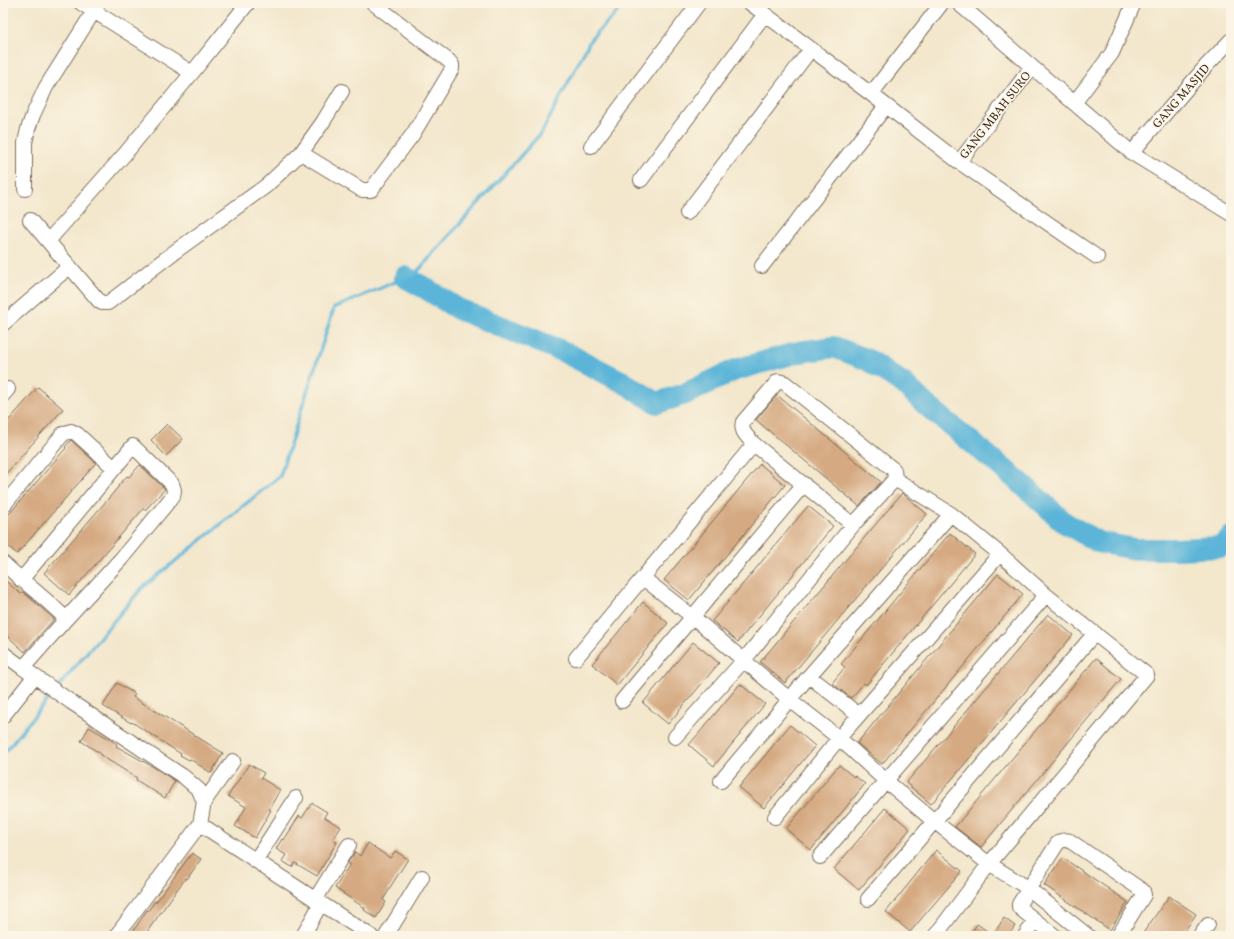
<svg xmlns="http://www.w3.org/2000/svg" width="1234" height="939" font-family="Vollkorn,serif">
	<rect width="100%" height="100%" fill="#fcf5e5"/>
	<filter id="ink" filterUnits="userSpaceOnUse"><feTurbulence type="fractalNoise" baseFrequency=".025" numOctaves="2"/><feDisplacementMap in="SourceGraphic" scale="8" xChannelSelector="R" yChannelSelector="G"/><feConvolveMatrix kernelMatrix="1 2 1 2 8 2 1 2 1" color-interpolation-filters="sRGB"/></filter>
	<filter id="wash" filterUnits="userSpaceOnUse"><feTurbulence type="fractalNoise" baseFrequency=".012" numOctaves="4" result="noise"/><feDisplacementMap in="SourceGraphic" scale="16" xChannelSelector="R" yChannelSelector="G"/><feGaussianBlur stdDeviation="0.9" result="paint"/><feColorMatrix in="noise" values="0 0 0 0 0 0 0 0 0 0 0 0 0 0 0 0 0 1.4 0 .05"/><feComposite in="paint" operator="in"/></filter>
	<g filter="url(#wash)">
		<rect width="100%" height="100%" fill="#f3e7cc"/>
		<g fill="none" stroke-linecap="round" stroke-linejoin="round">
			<path stroke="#5bb5d8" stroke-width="3.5" d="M57 688 141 589 280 476 334 308 416 273 542 132 591 39 626 3
				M3 754 53 693"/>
			<path stroke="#5bb5d8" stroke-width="22" d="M405 277 425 288 458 309 562 351 623 382 657 403 685 394 735 370 799 352 834 347 868 360 904 384 925 404 1022 484 1065 523 1098 542 1135 549H1178L1221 547 1231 537"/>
		</g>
		<g id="blocks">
			<path fill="#d5aa83" d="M38 387 63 409 3 477V427Z
				M777 395 881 482 859 506 756 420Z
				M167 424 183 439 166 456 151 440Z
				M71 440 96 463 89 470V471L17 554 3 542V521L66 448 65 447Z
				M760 464 785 485 689 600 664 580Z
				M140 465 165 489 145 510 144 508 69 595 44 573 108 499 119 486H118L127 476 129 477Z
				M902 493 927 514 785 683 760 662Z
				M808 506 833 526 738 642 712 621Z
				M950 533 975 554 866 685 864 683 851 698 832 683 845 667 841 664Z
				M998 574 1023 594 882 764 857 743Z
				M3 579 21 594 23 592 54 619 25 652 3 632Z
				M643 602 668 623 617 685 592 664Z
				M1048 614 1073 635 931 804 906 783Z
				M693 642 719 663 668 724 643 703Z
				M1096 658 1121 679 981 847 955 827Z
				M117 683 135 694 133 697 223 753 211 773 190 759 189 760 180 755 181 754 132 722 131 723 103 706Z
				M740 684 765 704 714 766 689 745Z
				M790 725 815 746 764 808 739 787Z
				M89 727 108 738 117 744 116 746 155 768 175 781 165 798 136 780 137 778 100 755 101 754 81 741Z
				M249 764 264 773 261 778 280 790 269 809 271 810 255 838 235 826 246 807 228 796Z
				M839 765 854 777 855 776 865 784 811 850 786 829Z
				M312 803 327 812 324 817 341 827 333 839 337 842 317 876 295 863 292 867 282 861 286 855 276 849 282 839 284 840 299 816 302 818Z
				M885 808 910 829 859 890 834 869Z
				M368 843 390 858 395 851 408 859 389 889V890L383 900 386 902 376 918 364 910 365 908 335 888 350 864 348 862 355 852 360 856Z
				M936 850 962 871 910 932 886 912Z
				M192 853 201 859 187 879 186 878 179 887 144 936H130L147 910 148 911 155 901 156 902Z
				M1063 858 1128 902 1110 930 1044 885Z
				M1169 896 1196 914 1191 922 1181 936H1141Z
				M1004 918 1015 926 1008 936H969L977 924 993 935Z"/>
		</g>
	</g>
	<g filter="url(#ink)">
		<use href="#blocks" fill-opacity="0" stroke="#7b6c5b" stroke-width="1"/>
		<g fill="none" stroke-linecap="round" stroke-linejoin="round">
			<g stroke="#7b6c5b" stroke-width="16">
				<path id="street" d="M81 3 192 73
					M750 3 871 94 959 162 1097 257
					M958 3 1132 153 1231 214
					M871 94 942 3
					M1075 102 1112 53 1134 3
					M591 146 699 3
					M301 153 362 190H371L413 134 452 69V65L449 61 373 3
					M1132 153 1139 144 1207 65 1231 40
					M959 162 1032 67
					M641 180 765 14
					M25 189V143L28 129 33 115 46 87 94 11 98 3
					M687 213 811 49
					M30 220 99 301 102 303H108L173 253 266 186 301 153 323 122 342 91
					M48 241 124 155 192 73 248 3
					M762 266 886 106
					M3 324 69 267
					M3 395 8 389
					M895 479 951 514 1000 554 1046 595 1147 675 989 864 935 936
					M3 506 63 434 71 431 77 434 114 468
					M3 563C23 582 47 599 66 619L23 668 71 702 184 777 199 790 204 802 200 824 371 936
					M643 578 693 617 789 699 839 738 886 781 934 821 989 864 1028 888 1088 936
					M21 580 133 446 172 484 174 490 173 496 121 559 66 619
					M3 653 23 668
					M576 658 754 444
					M809 676 859 715
					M622 701 804 484
					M3 716 34 677
					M675 737 744 660 853 525 895 479 894 470 785 383 778 381 743 422C740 432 748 437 754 444L853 525
					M721 781 809 676 951 514
					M204 802 233 761
					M775 817 839 738 1000 554
					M820 857 1046 595
					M255 861 296 798
					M868 899 1095 633
					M315 900 349 845
					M116 936 200 824
					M303 936 321 903
					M386 936 422 877
					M1025 936 1035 921
					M1055 936 1022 910 1019 907V904L1057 844C1061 840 1064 839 1070 841L1143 891 1144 895 1118 936
					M1200 936 1208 925"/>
			</g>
			<use href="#street" stroke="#fff" stroke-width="14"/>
		</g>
	</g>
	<g text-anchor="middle" stroke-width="3" stroke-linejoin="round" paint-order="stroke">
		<g font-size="12" fill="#3b2a1e" stroke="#fcf5e5">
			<text transform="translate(1181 96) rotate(-49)" y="4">GANG MASJID</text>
			<text transform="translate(995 115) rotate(-52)" y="4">GANG MBAH SURO</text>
		</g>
	</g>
	<rect width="1234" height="939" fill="none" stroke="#fcf5e5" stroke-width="16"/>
</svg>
